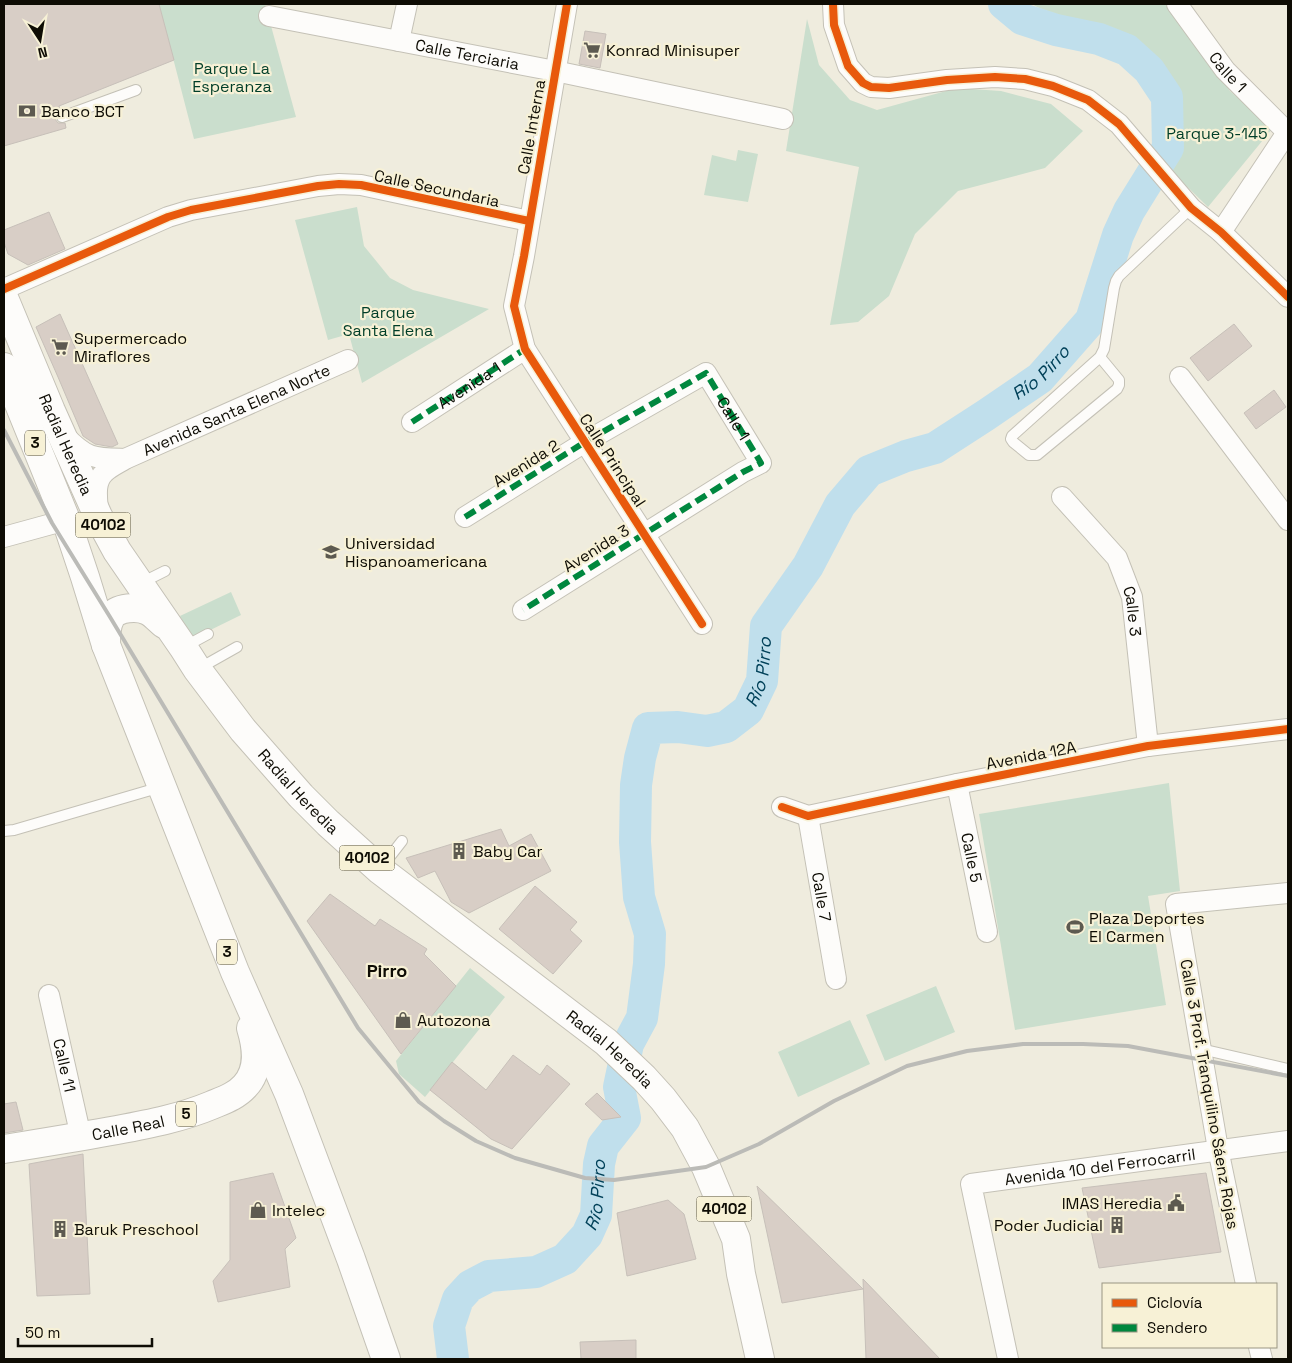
<svg xmlns="http://www.w3.org/2000/svg" width="1292" height="1363" font-family="'Space Grotesk',sans-serif">
	<rect width="100%" height="100%" fill="#efecde"/>
	<path fill="#cadecd" d="M159 4H265L296 117 194 139Z
		M1032 4H1165L1230 91 1272 129 1208 207 1166 166 1177 137V110L1165 81 1149 55 1125 38 1039 8Z
		M807 19 819 65 850 100 877 110 957 88 1001 91 1051 104 1083 131 1045 168 958 191 915 234 889 296 858 322 830 325 859 167 786 151Z
		M738 150 758 154 748 202 704 195 712 155 736 161Z
		M357 207 364 246 390 278 413 290 489 309 362 383 349 334 328 340 295 220Z
		M231 592 241 615 192 639 180 616Z
		M1169 783 1180 891 1148 896 1166 1005 1015 1030 979 814Z
		M470 968 505 997 425 1097 399 1074 396 1061Z
		M936 986 955 1032 885 1061 866 1015Z
		M850 1020 870 1064 798 1097 778 1052Z"/>
	<g fill="none" stroke-linecap="round" stroke-linejoin="round">
		<path stroke="#c0dfec" stroke-width="32" id="s1" d="M453 1359 449 1326 458 1299 470 1286 489 1276 536 1272 565 1259 587 1235 596 1215 599 1164 603 1146 625 1118 619 1087 628 1044 642 1018 649 964 650 934 639 897 635 842 636 785 640 758 648 728 678 727 707 731 726 727 748 710 762 681 766 626 808 566 840 505 869 471 906 456 935 448 986 415 1040 378 1091 320 1118 235 1129 211 1168 148 1167 97 1149 70 1127 50 1099 39 1056 30 1022 19 1004 4"/>
	</g>
	<path fill="#d8cec6" stroke="#c7c0b9" d="M4 4H159L174 60 59 106 60 110 56 113 55 119 58 123H65L66 128 4 146Z
		M585 31 606 34 600 68 579 64Z
		M49 212 65 249 28 265 8 254 4 242V230Z
		M60 314 118 444 112 447 95 444 83 436 58 377 36 327Z
		M1234 324 1252 346 1208 381 1190 358Z
		M1274 390 1286 407 1256 429 1244 413Z
		M501 829 509 846 531 834 551 871 469 913 451 902 435 871 418 878 406 858Z
		M535 886 577 922 570 930 582 941 553 974 499 929Z
		M330 894 375 926 380 919 427 949 424 954 456 986 401 1054 307 921Z
		M513 1055 540 1075 547 1065 570 1084 512 1149 491 1139 430 1090 452 1062 486 1090Z
		M597 1093 621 1117 602 1120 585 1104Z
		M16 1102 23 1130 4 1133V1104Z
		M83 1154 90 1294 37 1296 29 1164Z
		M273 1173 296 1238 285 1249 290 1287 218 1302 213 1281 230 1260V1182Z
		M1206 1173 1221 1252 1099 1268 1082 1188Z
		M757 1186 863 1289 782 1303Z
		M668 1200 684 1214 696 1259 627 1276 617 1213Z
		M863 1279 940 1359H866Z
		M636 1340V1359H581L580 1342Z"/>
	<g fill="none" stroke-linecap="round" stroke-linejoin="round">
		<g stroke="#c4c1b6" stroke-width="12">
			<path id="service" d="M62 117 136 90
				M1100 357 1119 380V385L1117 389 1037 455H1029L1013 442 1011 439 1012 436 1100 357 1104 349 1114 288 1116 281 1119 276 1191 208
				M141 583 165 571
				M184 647 208 634
				M198 669 237 647
				M4 831 14 830 161 787
				M381 868 402 841
				M1201 1049 1288 1069"/>
		</g>
		<g stroke="#c4c1b6" stroke-width="22">
			<g id="minor">
				<path d="M567 4 524 256 514 306 525 349 702 624"/>
				<path d="M833 4 834 25 848 66 863 83 871 87 889 88 947 80 995 77 1025 79 1053 86 1088 100 1119 124 1191 208 1221 232 1288 297"/>
				<path id="s2" d="M1177 4 1225 70 1287 132"/>
				<path id="s3" d="M269 16 555 71 783 119"/>
				<path d="M399 41 407 4"/>
				<path d="M1221 232 1288 131"/>
				<path d="M4 289 168 217 191 210 318 186 339 184 361 185 529 221"/>
				<path d="M1180 377 1288 520"/>
				<path id="s4" d="M412 422 525 349"/>
				<path d="M65 436C87 459 94 458 125 459"/>
				<path id="s5" d="M1062 497 1117 558 1132 597 1148 746"/>
				<path id="s6" d="M98 510C97 498 94 481 105 472 110 467 119 463 125 459L348 360"/>
				<path d="M465 517 585 442 706 373 761 463 743 472 523 610"/>
				<path d="M4 537 66 520"/>
				<path id="s7" d="M957 784 987 932"/>
				<path d="M782 807 808 816 957 784 1148 746 1288 729"/>
				<path id="s8" d="M808 816 836 979"/>
				<path id="s9" d="M49 995 81 1137"/>
				<path d="M1246 1284 1218 1149 1176 904 1288 893"/>
				<path d="M1259 1347 1262 1359"/>
				<path id="s10" d="M1008 1359 971 1184 1288 1141"/>
			</g>
		</g>
		<g stroke="#c4c1b6" stroke-width="30">
			<g id="primary">
				<path id="s11" d="M4 298 51 411 98 516 117 551 183 647 197 669 243 730 301 796 328 823 380 870 606 1042 644 1078 663 1099 685 1128 706 1167 736 1239 741 1274 760 1359"/>
				<path d="M4 367 66 520 85 577 106 645 235 972 289 1094 351 1259 386 1359"/>
				<path d="M106 645C106 636 106 625 111 617 117 607 138 606 148 611 154 614 159 620 164 624"/>
				<path id="s12" d="M4 1149C41 1143 79 1137 117 1130 149 1124 181 1118 212 1105 224 1100 236 1096 245 1086 260 1070 257 1048 251 1028"/>
			</g>
		</g>
		<use href="#service" stroke="#fdfcfa" stroke-width="10"/>
		<use href="#minor" stroke="#fdfcfa" stroke-width="20"/>
		<use href="#primary" stroke="#fdfcfa" stroke-width="28"/>
		<path stroke="#bbbbb7" stroke-width="4" d="M4 430 52 523 110 617 358 1028 419 1102 444 1121 476 1141 515 1158 585 1178 614 1180 706 1167 759 1144 834 1101 907 1066 967 1051 1023 1044H1083L1128 1046 1288 1076"/>
		<g stroke="#00873e" stroke-width="6" stroke-dasharray="12 6" stroke-linecap="butt">
			<path d="M412 422 525 349"/>
			<path id="s13" d="M465 517 585 442 706 373 761 463 743 472 523 610"/>
		</g>
		<g stroke="#f7f1d6" stroke-width="11">
			<path id="cycleway" d="M567 4 524 256 514 306 525 349 702 624
				M833 4 834 25 848 66 863 83 871 87 889 88 947 80 995 77 1025 79 1053 86 1088 100 1119 124 1191 208 1221 232 1288 297
				M4 289 168 217 191 210 318 186 339 184 361 185 529 221
				M782 807 808 816 957 784 1148 746 1288 729"/>
		</g>
		<use href="#cycleway" stroke="#e8590c" stroke-width="8"/>
	</g>
	<defs>
		<g id="supermarket-bare" transform="scale(1.35)"><path d="M-6-5.5h2.5l.6 2H6L4.5 2H-2.5L-4.4-4H-6ZM-1.5 3.2a1.3 1.3 0 1 0 .1 0ZM3 3.2a1.3 1.3 0 1 0 .1 0Z" fill="#5d5a50" stroke="#f7f1d6" stroke-width="2.5" paint-order="stroke"/></g>
		<g id="bank-bare" transform="scale(1.35)"><path d="M-6-4H6V4H-6ZM0-2.3a2.3 2.3 0 1 0 0 4.6a2.3 2.3 0 1 0 0-4.6Z" fill="#5d5a50" stroke="#f7f1d6" stroke-width="2.5" paint-order="stroke"/></g>
		<g id="university-bare" transform="scale(1.35)"><path d="M0-5L7-2L0 1L-7-2ZM-4 1L0 2.5L4 1V4Q0 6-4 4Z" fill="#5d5a50" stroke="#f7f1d6" stroke-width="2.5" paint-order="stroke"/></g>
		<g id="building-bare" transform="scale(1.35)"><path d="M-4-6H4V6H1V3H-1V6H-4ZM-2.5-4.3h1.7v1.8h-1.7ZM.8-4.3h1.7v1.8H.8ZM-2.5-1h1.7V.8h-1.7ZM.8-1h1.7V.8H.8Z" fill="#5d5a50" stroke="#f7f1d6" stroke-width="2.5" paint-order="stroke"/></g>
		<g id="stadium-bare" transform="scale(1.35)"><path d="M0-5a6.5 5 0 1 0 0 10a6.5 5 0 1 0 0-10ZM-3.5-1.8h7v3.6h-7Z" fill="#5d5a50" stroke="#f7f1d6" stroke-width="2.5" paint-order="stroke"/></g>
		<g id="shop-bare" transform="scale(1.35)"><path d="M-5-2.5h2.3a2.7 3.5 0 0 1 5.4 0H5L5.5 6h-11ZM-1.5-2.5h3a1.5 2.3 0 0 0-3 0Z" fill="#5d5a50" stroke="#f7f1d6" stroke-width="2.5" paint-order="stroke"/></g>
		<g id="civic-bare" transform="scale(1.35)"><path d="M-.6-6.5H3V-4.5H.6V-3L4-1V1h2V6H-6V1h2V-1L-.6-3ZM-1.2 2.5V6h2.4V2.5Z" fill="#5d5a50" stroke="#f7f1d6" stroke-width="2.5" paint-order="stroke"/></g>
	</defs>
	<g fill-rule="evenodd">
		<use href="#supermarket-bare" x="592" y="50"/>
		<use href="#bank-bare" x="27" y="111"/>
		<use href="#supermarket-bare" x="60" y="347"/>
		<use href="#university-bare" x="331" y="552"/>
		<use href="#building-bare" x="459" y="851"/>
		<use href="#stadium-bare" x="1075" y="927"/>
		<use href="#shop-bare" x="403" y="1020"/>
		<use href="#civic-bare" x="1176" y="1203"/>
		<use href="#shop-bare" x="258" y="1210"/>
		<use href="#building-bare" x="1117" y="1225"/>
		<use href="#building-bare" x="60" y="1229"/>
	</g>
	<g text-anchor="middle" stroke-width="4.5" stroke-linejoin="round" paint-order="stroke">
		<g fill="#f7f1d6" stroke="#545143" stroke-width="1">
			<rect x="25" y="430.5" width="20" height="25" rx="4"/>
			<rect x="75.5" y="512.5" width="55" height="25" rx="4"/>
			<rect x="339.5" y="845.5" width="55" height="25" rx="4"/>
			<rect x="217" y="939.5" width="20" height="25" rx="4"/>
			<rect x="176" y="1101.5" width="20" height="25" rx="4"/>
			<rect x="696.5" y="1196.5" width="55" height="25" rx="4"/>
		</g>
		<g font-size="15" font-weight="bold" fill="#0e0c04">
			<text x="35" y="448">3</text>
			<text x="103" y="530">40102</text>
			<text x="367" y="863">40102</text>
			<text x="227" y="957">3</text>
			<text x="186" y="1119">5</text>
			<text x="724" y="1214">40102</text>
		</g>
		<g font-size="16" fill="#0e0c04" stroke="#f7f1d6" text-anchor="start">
			<text x="606" y="56">Konrad Minisuper</text>
			<text x="41" y="117">Banco BCT</text>
			<text x="74" y="344">Supermercado<tspan x="74" dy="18">Miraflores</tspan></text>
			<text x="345" y="549">Universidad<tspan x="345" dy="18">Hispanoamericana</tspan></text>
			<text x="473" y="857">Baby Car</text>
			<text x="1089" y="924">Plaza Deportes<tspan x="1089" dy="18">El Carmen</tspan></text>
			<text x="417" y="1026">Autozona</text>
			<text x="1162" y="1209" text-anchor="end">IMAS Heredia</text>
			<text x="272" y="1216">Intelec</text>
			<text x="1103" y="1231" text-anchor="end">Poder Judicial</text>
			<text x="74" y="1235">Baruk Preschool</text>
		</g>
		<g font-size="16" fill="#0e0c04" stroke="#f7f1d6">
			<text dy="6" stroke="none"><textPath href="#s3" startOffset="202">Calle Terciaria</textPath></text>
			<text dy="6" stroke="none"><textPath href="#s2" startOffset="85">Calle 1</textPath></text>
			<text transform="translate(531 127) rotate(-80)" y="6">Calle Interna</text>
			<text transform="translate(437 188) rotate(12)" y="6">Calle Secundaria</text>
			<text dy="6" stroke="none"><textPath href="#s4" startOffset="68">Avenida 1</textPath></text>
			<text dy="6" stroke="none"><textPath href="#s6" startOffset="186">Avenida Santa Elena Norte</textPath></text>
			<text dy="6" stroke="none"><textPath href="#s13" startOffset="334">Calle 1</textPath></text>
			<text dy="6" stroke="none"><textPath href="#s11" startOffset="159">Radial Heredia</textPath></text>
			<text transform="translate(613 460) rotate(57)" y="6">Calle Principal</text>
			<text transform="translate(526 463) rotate(-32)" y="6">Avenida 2</text>
			<text transform="translate(596 548) rotate(-32)" y="6">Avenida 3</text>
			<text dy="6" stroke="none"><textPath href="#s5" startOffset="138">Calle 3</textPath></text>
			<text transform="translate(1031 755) rotate(-11)" y="6">Avenida 12A</text>
			<text dy="6" stroke="none"><textPath href="#s11" startOffset="579">Radial Heredia</textPath></text>
			<text dy="6" stroke="none"><textPath href="#s7" startOffset="75">Calle 5</textPath></text>
			<text dy="6" stroke="none"><textPath href="#s8" startOffset="82">Calle 7</textPath></text>
			<text dy="6" stroke="none"><textPath href="#s11" startOffset="984">Radial Heredia</textPath></text>
			<text dy="6" stroke="none"><textPath href="#s9" startOffset="72">Calle 11</textPath></text>
			<text transform="translate(1210 1094) rotate(80)" y="6">Calle 3 Prof. Tranquilino Sáenz Rojas</text>
			<text dy="6" stroke="none"><textPath href="#s12" startOffset="126">Calle Real</textPath></text>
			<text dy="6" stroke="none"><textPath href="#s10" startOffset="309">Avenida 10 del Ferrocarril</textPath></text>
		</g>
		<g font-size="16" fill="#003e28" stroke="#f7f1d6">
			<text x="232" y="74">Parque La<tspan x="232" dy="18">Esperanza</tspan></text>
			<text x="1217" y="139">Parque 3-145</text>
			<text x="388" y="318">Parque<tspan x="388" dy="18">Santa Elena</tspan></text>
		</g>
		<g font-size="18" font-style="italic" fill="#014159" stroke="#f7f1d6">
			<text dy="6" stroke="none"><textPath href="#s1" startOffset="1319">Río Pirro</textPath></text>
			<text dy="6" stroke="none"><textPath href="#s1" startOffset="885">Río Pirro</textPath></text>
			<text dy="6" stroke="none"><textPath href="#s1" startOffset="254">Río Pirro</textPath></text>
		</g>
		<g font-size="18" font-weight="bold" fill="#0e0c04" stroke="#f7f1d6">
			<text x="387" y="977">Pirro</text>
		</g>
	</g>
	<rect width="1292" height="1363" fill="none" stroke="#0e0c04" stroke-width="10"/>
	<rect x="1102" y="1283" width="175" height="65" fill="#f7f1d6" stroke="#9a9582"/>
	<rect x="1112" y="1299" width="25" height="8" fill="#e8590c" stroke="#9a9582"/>
	<text x="1147" y="1308" font-size="15" fill="#0e0c04">Ciclovía</text>
	<rect x="1112" y="1324" width="25" height="8" fill="#00873e" stroke="#9a9582"/>
	<text x="1147" y="1333" font-size="15" fill="#0e0c04">Sendero</text>
	<g transform="translate(40 40) rotate(168)" stroke="#f7f1d6" stroke-width="4" paint-order="stroke">
	<path d="M0-4L9 19L0 12L-9 19Z" fill="#0e0c04"/>
	<text y="-8" font-size="14" font-weight="bold" text-anchor="middle" fill="#0e0c04">N</text>
	</g>
	<path d="M18 1338v8h134v-8" fill="none" stroke="#0e0c04" stroke-width="2.5"/>
	<text x="25" y="1338" font-size="15" fill="#0e0c04" stroke="#f7f1d6" stroke-width="4" paint-order="stroke">50 m</text>
</svg>
